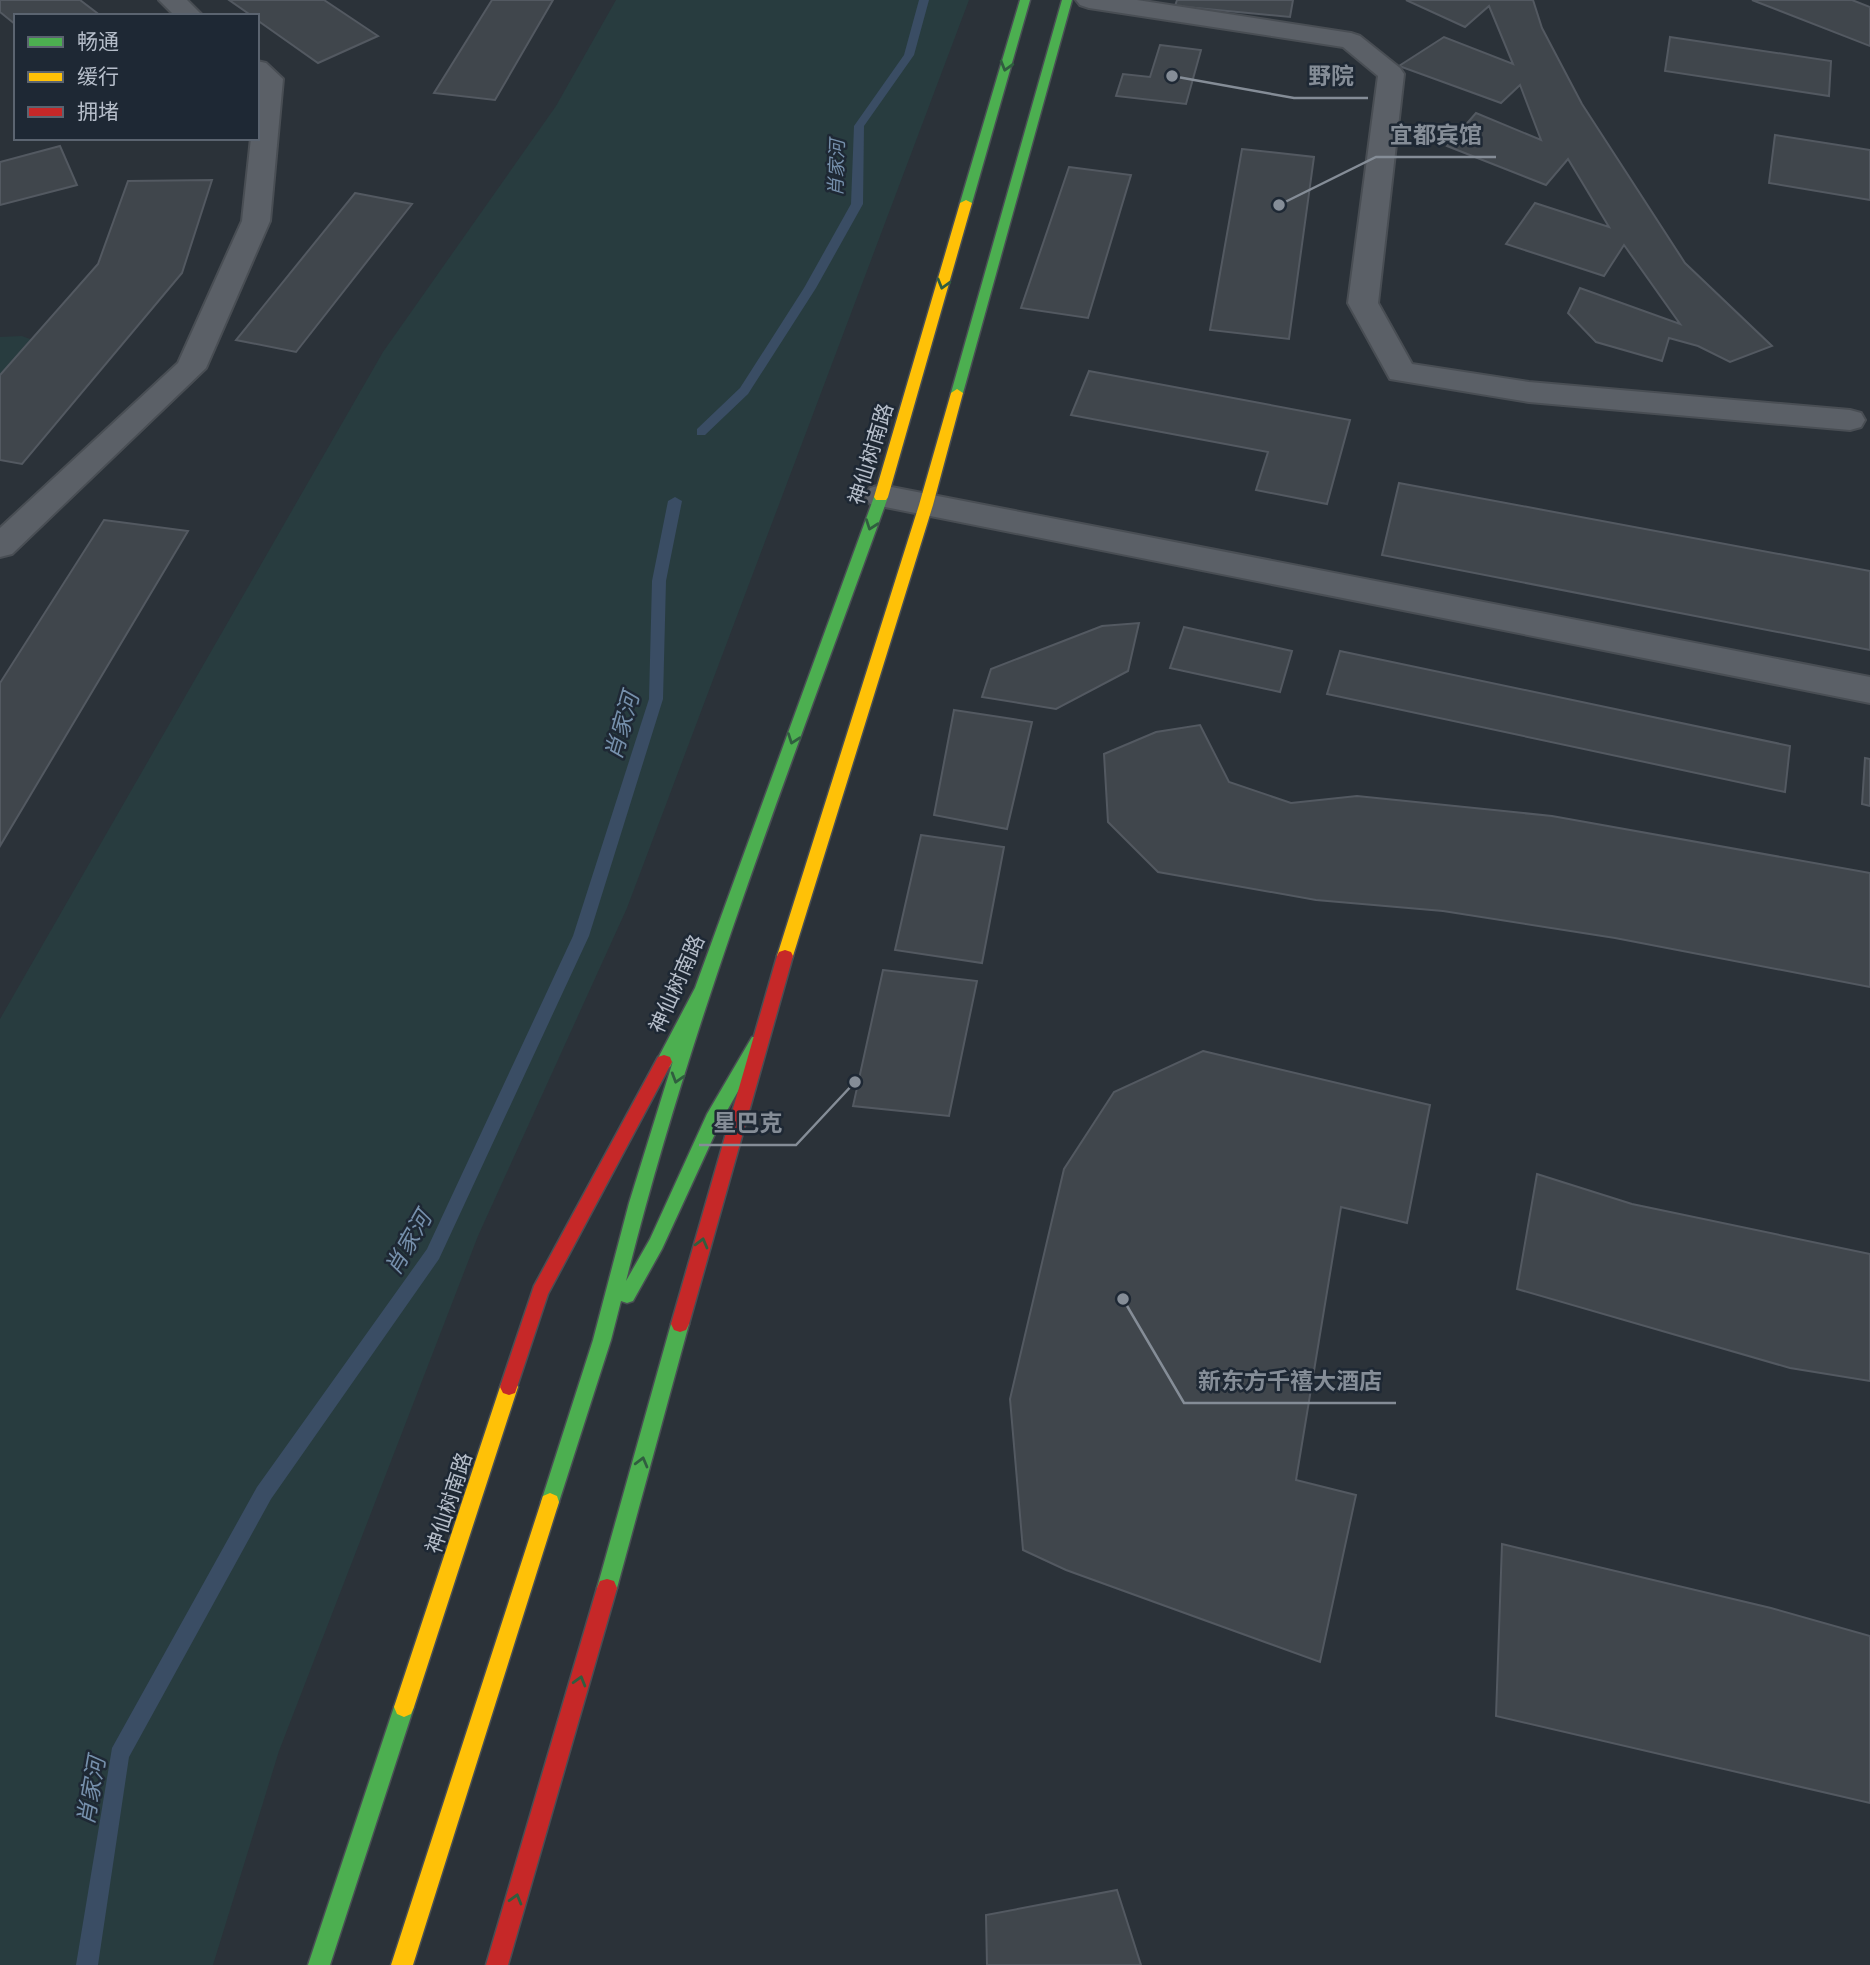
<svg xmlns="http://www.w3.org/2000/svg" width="1870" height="1965" font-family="'Archivo Narrow','Noto Sans SC',sans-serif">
	<rect width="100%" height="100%" fill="#2b3239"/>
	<path fill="#283c3f" d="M616 0H969L627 908 478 1236 279 1751 213 1965H0V1019L383 352 556 106Z
		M22 336 35 341 0 385V337Z"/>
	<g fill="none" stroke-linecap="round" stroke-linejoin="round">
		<path fill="#3a4d64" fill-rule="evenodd" d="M919 0H929L914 55 864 126 863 204 816 288 748 394 705 435H697V429L740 388 804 288 851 204 854 126 904 55Z
			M675 497 682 501 666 581 663 699 589 936 439 1259 271 1499 129 1757 98 1965H76L112 1748 257 1487 427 1249 573 936 649 699 652 581 668 501Z"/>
	</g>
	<path fill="#40464c" stroke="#535961" stroke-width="2" d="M0 0H80L101 16H16V25L0 12Z
		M229 0H324L378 36 318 63 257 20V16H252Z
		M492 0H553L495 100 434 93Z
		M1177 0H1293L1290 17 1175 6Z
		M1406 0H1533L1542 28 1582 104 1685 263 1772 346 1730 362 1698 346 1669 338 1662 361 1596 342 1568 313 1580 288 1680 324 1624 245 1604 276 1506 244 1535 203 1609 227 1568 159 1546 185 1447 146 1476 113 1541 140 1520 85 1501 103 1399 66 1444 37 1513 64 1489 6 1465 27Z
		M1752 0H1852L1870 7V46Z
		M1670 37 1831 61 1829 96 1665 71Z
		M1160 45 1201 50 1186 104 1116 96 1123 74 1150 77Z
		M1775 135 1870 150V200L1769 183Z
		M60 146 77 185 0 205V162Z
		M1242 149 1314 157 1289 339 1210 330Z
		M1069 167 1131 175 1088 318 1021 308Z
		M212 180 182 273 22 464 0 460V375L98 264 128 181Z
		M355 193 412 204 296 352 236 340Z
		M1089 371 1350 420 1327 504 1256 490 1268 452 1071 415Z
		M1399 483 1870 571V650L1382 555Z
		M104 520 188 531 0 846V683Z
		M1139 623 1128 671 1056 709 982 697 991 669 1102 626Z
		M1184 627 1292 651 1280 692 1170 668Z
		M1340 651 1790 746 1785 792 1327 694Z
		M954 710 1032 722 1007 829 934 815Z
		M1200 725 1229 782 1291 803 1357 796 1552 816 1870 873V987L1615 938 1443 911 1316 900 1158 872 1108 822 1104 754 1156 732Z
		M1865 758 1870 759V806L1862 804Z
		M921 835 1004 847 982 963 895 950Z
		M883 970 977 981 949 1116 853 1106Z
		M1203 1051 1430 1105 1407 1223 1341 1207 1296 1480 1356 1495 1320 1662 1066 1570 1023 1550 1010 1399 1064 1169 1114 1092Z
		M1537 1174 1632 1204 1870 1254V1381L1790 1368 1517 1289Z
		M1502 1544 1771 1608 1870 1636V1803L1496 1716Z
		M1117 1890 1141 1965H987L986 1915Z"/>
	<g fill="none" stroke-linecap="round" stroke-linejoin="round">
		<g stroke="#494e54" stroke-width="4">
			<path id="street" d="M159 0H187L203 16H175Z
				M1076 0H1137L1351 33 1360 36 1400 68 1404 74 1378 303 1412 364 1529 382 1850 410 1861 413 1865 420 1861 427 1850 430 1529 402 1390 379 1348 303 1378 76 1343 47 1089 8 1080 5Z
				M257 61 266 63 283 79 270 221 206 368 12 554 0 557V528L178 363 242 221 251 138H257Z
				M881 485 1870 677V703L870 504 865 496 870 488Z"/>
		</g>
		<g stroke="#494e54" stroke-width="3">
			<path id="fast" d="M1020 0H1030L972 203 962 205 960 203Z
				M1062 0H1072L963 393 961 396H953L951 393Z
				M881 493 888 497C795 756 693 1013 626 1281L650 1239 707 1114 752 1037H764L766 1042 720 1123 662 1249 633 1301 627 1303 621 1301 611 1340 559 1502 557 1508 550 1511 543 1508 541 1502 593 1340 629 1203 673 1061 670 1067 664 1069 658 1067 656 1062 695 988 874 497Z
				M680 1316 686 1318 689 1324 617 1588 614 1595 607 1597 600 1595 597 1588 671 1324 674 1318Z
				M404 1697 411 1700 414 1707 330 1965H308L394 1707 397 1700Z"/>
		</g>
		<g stroke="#494e54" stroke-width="3">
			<path id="slow" d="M966 200 972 203 888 497 886 500H876L874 497 960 203Z
				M957 389 963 393 933 505 793 956 791 960H779L777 956 919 505 951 393Z
				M509 1379 515 1381 518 1387 414 1707 411 1714 404 1717 397 1714 394 1707 500 1387 503 1381Z
				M550 1493 557 1496 559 1502 413 1965H391L541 1502 543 1496Z"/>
		</g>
		<g stroke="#494e54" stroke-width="3">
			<path id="jam" d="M785 950 791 952 793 956 689 1324 686 1330 680 1332 674 1330 671 1324 777 956 779 952Z
				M664 1055 670 1057 672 1062 548 1294 515 1393 509 1395 503 1393 500 1387 534 1286 658 1057Z
				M607 1579 614 1581 617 1588 508 1965H486L597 1588 600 1581Z"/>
		</g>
		<use href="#street" fill="#5b6067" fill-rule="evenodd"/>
		<use href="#fast" fill="#4caf50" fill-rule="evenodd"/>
		<use href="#slow" fill="#ffc107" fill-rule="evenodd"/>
		<use href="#jam" fill="#c62828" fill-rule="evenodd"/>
	</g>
	<defs><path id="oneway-chevron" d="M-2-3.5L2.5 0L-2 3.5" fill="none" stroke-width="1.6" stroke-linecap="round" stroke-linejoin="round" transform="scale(1.75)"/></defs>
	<g stroke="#305e3f">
		<use href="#oneway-chevron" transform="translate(1006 66) rotate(106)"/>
		<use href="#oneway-chevron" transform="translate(943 284) rotate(106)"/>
		<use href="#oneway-chevron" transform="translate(871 525) rotate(110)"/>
		<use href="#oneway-chevron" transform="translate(793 739) rotate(110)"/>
		<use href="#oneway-chevron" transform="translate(677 1078) rotate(107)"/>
		<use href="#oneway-chevron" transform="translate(702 1243) rotate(-75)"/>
		<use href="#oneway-chevron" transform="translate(642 1462) rotate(-75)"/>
		<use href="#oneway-chevron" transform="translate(580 1681) rotate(-74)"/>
		<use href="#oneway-chevron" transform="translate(516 1899) rotate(-74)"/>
	</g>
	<g text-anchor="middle" stroke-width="5" stroke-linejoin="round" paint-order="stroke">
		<g font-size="19" font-style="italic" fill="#7690ac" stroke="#1e2834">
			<text transform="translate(836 168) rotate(-88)" y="7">肖家河</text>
		</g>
		<g font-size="21" fill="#b6beca" stroke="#1e2834">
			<text transform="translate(871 454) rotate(-73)" y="7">神仙树南路</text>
			<text transform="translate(677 984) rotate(-66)" y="7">神仙树南路</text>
			<text transform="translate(449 1503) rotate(-72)" y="7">神仙树南路</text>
		</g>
		<g font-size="23" font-style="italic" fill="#7690ac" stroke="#1e2834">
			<text transform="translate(622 726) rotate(-74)" y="8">肖家河</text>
			<text transform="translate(408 1243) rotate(-60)" y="8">肖家河</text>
			<text transform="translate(91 1791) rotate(-80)" y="8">肖家河</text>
		</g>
	</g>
	<path fill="none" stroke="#858d97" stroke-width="2.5" d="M1172 76L1294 98H1368M1279 205L1376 157H1496M855 1082L796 1145H699M1123 1299L1184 1403H1396"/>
	<g fill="#858d97" stroke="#1e2834" stroke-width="2.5">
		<circle cx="1172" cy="76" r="7"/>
		<circle cx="1279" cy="205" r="7"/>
		<circle cx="855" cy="1082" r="7"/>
		<circle cx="1123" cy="1299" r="7"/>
	</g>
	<g font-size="23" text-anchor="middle" font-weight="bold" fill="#858d97" stroke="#1e2834" stroke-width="5" stroke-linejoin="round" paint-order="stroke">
		<text x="1331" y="84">野院</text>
		<text x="1436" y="143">宜都宾馆</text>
		<text x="748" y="1131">星巴克</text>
		<text x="1290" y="1389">新东方千禧大酒店</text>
	</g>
	<rect x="14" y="14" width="245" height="126" fill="#1e2834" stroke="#5b6470" stroke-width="2"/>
	<rect x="28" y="37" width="35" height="10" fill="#4caf50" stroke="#5b6470" stroke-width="2"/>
	<text x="77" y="49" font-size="21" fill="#b6beca">畅通</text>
	<rect x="28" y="72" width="35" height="10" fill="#ffc107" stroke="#5b6470" stroke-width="2"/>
	<text x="77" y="84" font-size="21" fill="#b6beca">缓行</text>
	<rect x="28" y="107" width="35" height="10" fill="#c62828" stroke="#5b6470" stroke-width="2"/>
	<text x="77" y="119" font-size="21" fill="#b6beca">拥堵</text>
</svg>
